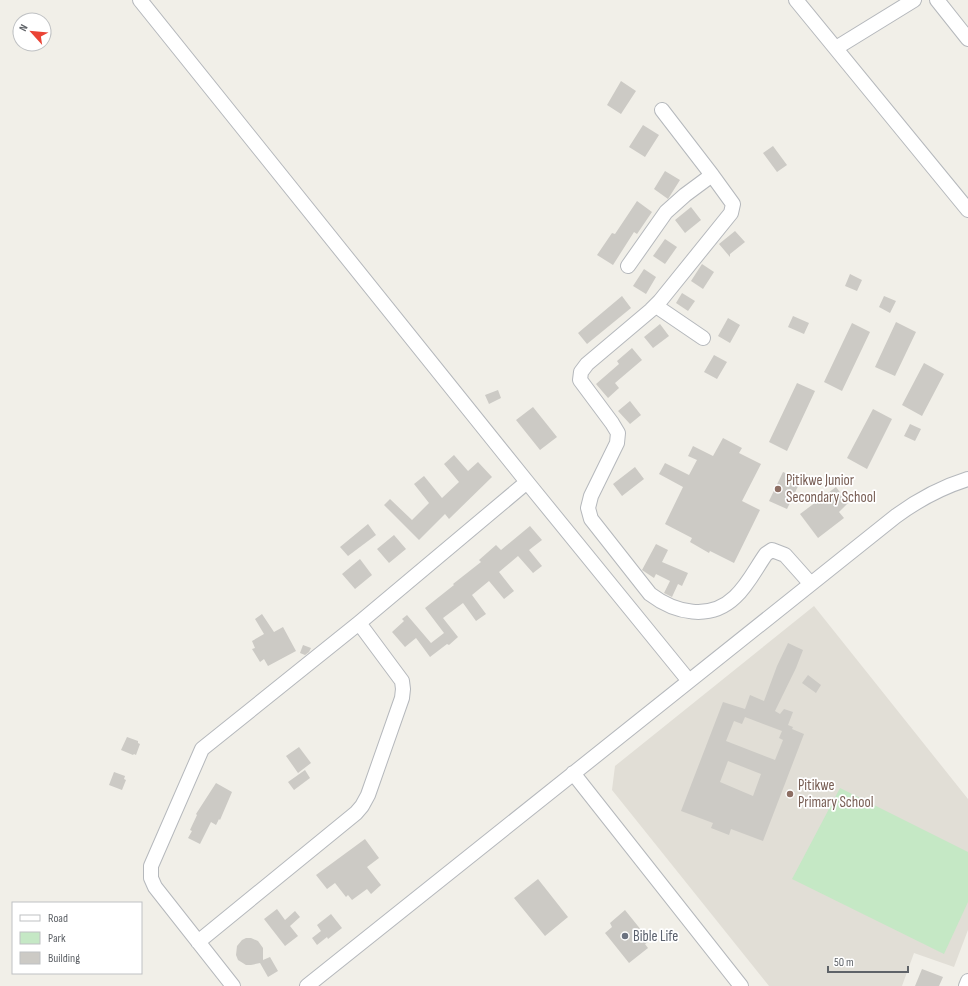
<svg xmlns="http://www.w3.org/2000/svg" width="968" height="986" font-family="'Sofia Sans Condensed',sans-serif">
	<rect width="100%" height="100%" fill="#f1efe8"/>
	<path fill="#e1ded6" d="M814 606 968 799V930L954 967 914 953 902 986H769L612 790 615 766Z"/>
	<path fill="#c5e8c5" d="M840 788 968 852V902L944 954 792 879Z"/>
	<path fill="#cccac5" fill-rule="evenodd" d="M621 81 636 91 621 114 607 105Z
		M643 125 659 135 645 157 629 147Z
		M773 146 787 165 777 172 763 153Z
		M665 171 680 180 668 199 654 189Z
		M637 201 652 212 637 234 634 232 613 265 597 255 612 233 615 234Z
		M691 207 701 220 685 233 675 220Z
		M735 231 745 242 730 254V257L719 244Z
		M665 239 677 247 665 264 653 256Z
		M702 264 714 272 703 289 691 281Z
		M644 269 656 277 646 294 633 286Z
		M850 274 862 280 857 291 845 286Z
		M682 293 695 301 688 311 676 303Z
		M622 296 631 308 587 344 578 333Z
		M884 296 896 301 890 313 879 307Z
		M793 316 809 323 804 334 788 327Z
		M728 318 740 325 730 343 718 336Z
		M896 322 916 332 895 376 875 367Z
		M852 323 870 332 842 391 824 382Z
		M660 324 669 336 653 348 644 337Z
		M632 348 642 360 615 383 619 388 608 398 596 384 619 364 617 361Z
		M714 355 727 362 717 379 704 372Z
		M924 363 944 374 922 416 902 405Z
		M797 383 815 391 787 451 769 442Z
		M498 390 501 398 489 404 485 395Z
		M630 401 641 415 630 424 618 411Z
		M533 407 557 437 540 450 516 420Z
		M873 409 892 419 867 469 847 458Z
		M910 424 921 429 915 441 904 436Z
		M723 438 742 448 739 453 761 464 742 501 760 510 734 563 710 551 709 553 690 542 692 538 665 524 683 487 659 474 665 463 689 475 697 460 688 456 693 446 713 456Z
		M454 455 468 471 478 462 492 477 449 519 445 514 419 540 384 505 390 499 412 520 429 503 414 484 424 476 442 498 459 482 444 464Z
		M635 467 644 479 622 496 613 484Z
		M783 472 801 480 787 509 769 501Z
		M836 487 848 503 839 512 844 518 818 538 800 514Z
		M368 524 376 535 348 556 340 547Z
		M530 526 542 540 529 550 542 566 533 573 518 556 499 572 514 591 504 599 489 581 472 595 486 614 476 621 463 603 443 618 458 637 449 645 447 644 430 657 416 638 405 647 392 632 404 621 402 619 407 615 431 643 444 633 425 608 454 585 453 584 481 562 479 560 496 545 501 550Z
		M394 535 406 549 389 563 377 549Z
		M656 544 668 550 662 562 688 573 682 586 678 584 672 597 664 593 670 581 656 574 654 578 642 570Z
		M360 559 372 575 355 589 342 574Z
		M262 614 274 632 283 627 296 651 268 666 264 659 260 662 252 649 255 648 252 641 264 634 255 619Z
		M788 643 803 650 796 668 775 711 780 714 784 709 793 712 788 725 793 727 792 729 804 734 763 841 731 829 729 835 711 828 713 823 681 811 723 702 745 709 750 695 764 701 777 666ZM745 717 782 731 779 738 783 740 775 760 726 741 734 721 742 724ZM728 761 761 774 753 796 720 782Z
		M303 645 311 648 309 652 305 655 300 653Z
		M808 675 821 685 816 693 802 683Z
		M127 737 138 741V743L140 744 136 755 134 754 133 755 121 750Z
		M299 747 311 763 298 773 286 756Z
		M305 770 310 778 294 790 288 782Z
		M114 772 125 776 124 779 126 780 122 790 109 785Z
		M216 783 232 792 220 820 219 819 216 825 211 822 200 844 188 838 192 831 190 830 197 815 196 814Z
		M365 839 379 858 367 867 381 885 371 894 367 889 352 900 348 895 346 897 335 883 327 889 316 875Z
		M538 879 568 917 545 936 514 898Z
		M277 909 285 920 295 911 300 917 290 926 298 936 285 946 264 919Z
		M625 910 650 941 645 944 648 948 629 963 605 933 612 927 610 923Z
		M331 914 342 928 328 939 327 937 317 945 312 938 321 931 317 925Z
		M246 938H251L258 941 263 948V960L270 957 278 971 268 977 260 963 251 965H246L238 960 236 955 237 946 242 940Z
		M922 969 943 977 939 986H915Z"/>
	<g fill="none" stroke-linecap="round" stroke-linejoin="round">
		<g stroke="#b5b8bc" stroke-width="16">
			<path id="minor" d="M140 0 527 482 689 681
				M796 0 968 210
				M937 0 968 39
				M836 48 914 0
				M662 110 712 175 733 204 731 213 660 301 651 310 587 364 581 372 580 380 612 423 618 433 617 443 591 496 588 508 591 519 650 594C675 613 710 621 735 597 748 585 756 568 766 554L772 550 785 555 810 583
				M628 266 666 212 685 195 712 175
				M656 306 703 338
				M573 773 741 986
				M198 942 356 813 362 806 368 795 402 698 403 689 402 681 359 623
				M233 986 155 887 151 878V866L202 749 359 623 527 482
				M307 986 896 516C918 500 942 487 968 479
				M966 986 968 981"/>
		</g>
		<use href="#minor" stroke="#fff" stroke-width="14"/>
	</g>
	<g fill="#8d6e63" stroke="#fff" stroke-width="1.5">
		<circle cx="778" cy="489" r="4"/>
		<circle cx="790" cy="794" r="4"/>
	</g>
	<circle fill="#6b7280" stroke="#fff" stroke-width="1.5" cx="625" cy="936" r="4"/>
	<g text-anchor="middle" stroke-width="3.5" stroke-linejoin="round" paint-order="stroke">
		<g font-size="15" fill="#785e54" stroke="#fff" text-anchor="start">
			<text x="786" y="485">Pitikwe Junior<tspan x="786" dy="17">Secondary School</tspan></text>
			<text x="798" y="790">Pitikwe<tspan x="798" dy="17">Primary School</tspan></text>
		</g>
		<g font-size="15" fill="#5b616d" stroke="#fff" text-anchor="start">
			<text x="633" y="941">Bible Life</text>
		</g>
	</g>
	<rect x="12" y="902" width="130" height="72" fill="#ffffff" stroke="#bfc1c3"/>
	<rect x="20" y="915" width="20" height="6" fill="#ffffff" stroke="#bfc1c3"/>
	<text x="48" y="922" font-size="12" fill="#5f6368">Road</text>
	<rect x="20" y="932" width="20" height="12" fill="#c5e8c5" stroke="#bfc1c3"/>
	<text x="48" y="942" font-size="12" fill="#5f6368">Park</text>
	<rect x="20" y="952" width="20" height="12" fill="#cccac5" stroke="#bfc1c3"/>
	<text x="48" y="962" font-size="12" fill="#5f6368">Building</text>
	<g transform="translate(32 32) rotate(297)"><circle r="19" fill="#ffffff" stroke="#bfc1c3"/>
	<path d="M0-3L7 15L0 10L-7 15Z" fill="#ea4335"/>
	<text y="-6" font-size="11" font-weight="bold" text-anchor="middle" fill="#5f6368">N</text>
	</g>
	<path d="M828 966v6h80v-6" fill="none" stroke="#5f6368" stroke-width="2"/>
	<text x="834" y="966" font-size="12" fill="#5f6368" stroke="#ffffff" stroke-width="3" paint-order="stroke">50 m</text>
</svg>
